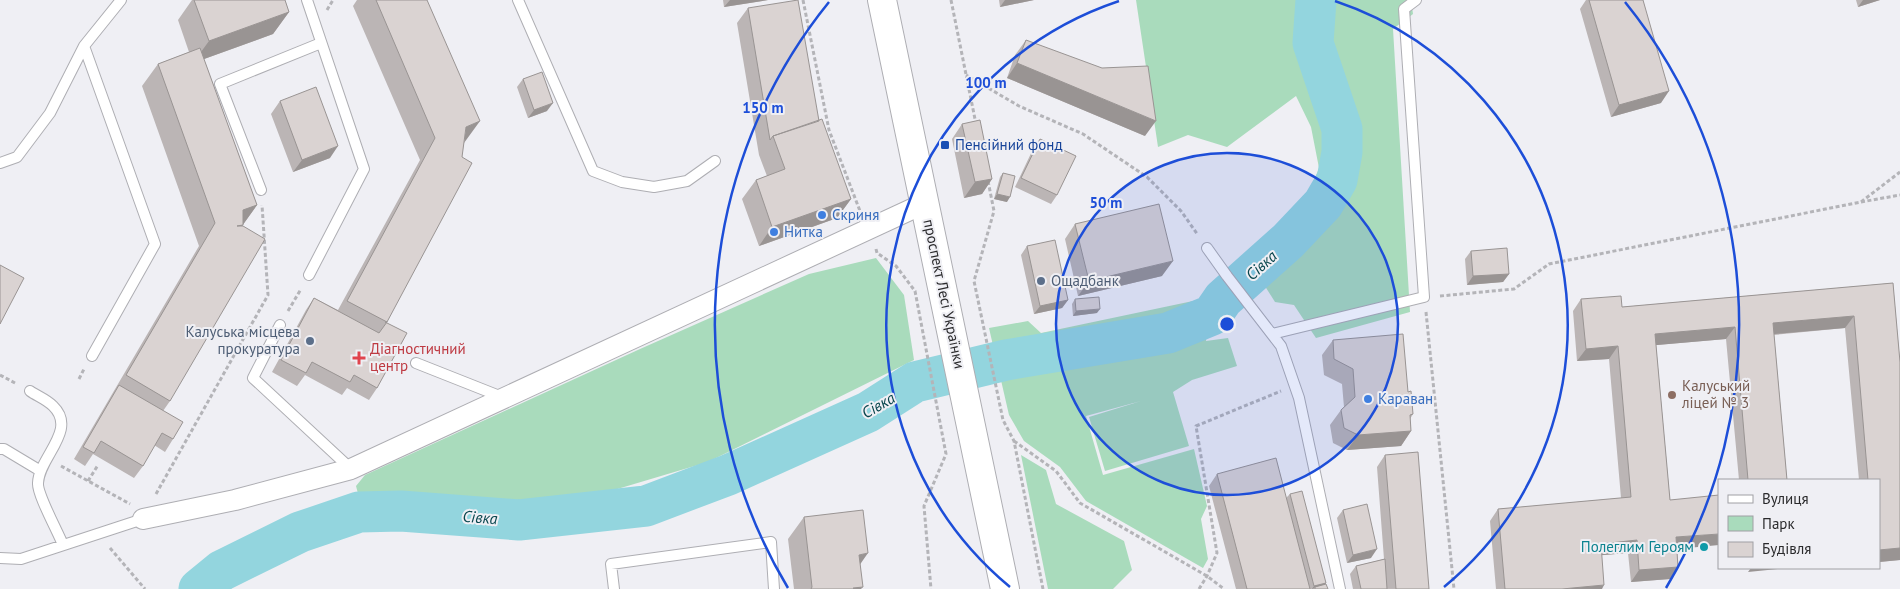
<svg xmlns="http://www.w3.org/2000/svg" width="1900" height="589" font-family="'PT Sans',sans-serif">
	<rect width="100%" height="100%" fill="#efeff4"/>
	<path fill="#a9dbbc" d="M1136 0H1411L1413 14 1393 29 1410 312 1316 338 1294 305 1275 302 1249 261 1303 208 1319 168 1311 127 1296 96 1227 147 1188 135 1158 147Z
		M876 258 904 295 914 360 708 462 614 490 518 503 453 504 360 501 356 486 365 475 640 349 809 274Z
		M1212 297 1206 341 1228 338 1237 366 1192 380 1173 392 1189 446 1105 471 1089 417 1141 401 1086 416 1103 475 1194 449 1207 506 1201 519 1208 559 1203 568 1086 501 1060 467 1024 441 1009 415 989 328 1028 321 1041 333Z
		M1021 455 1046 470 1056 504 1124 541 1132 570 1113 589H1048Z"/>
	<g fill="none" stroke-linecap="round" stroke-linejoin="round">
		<path stroke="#93d5de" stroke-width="41" d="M199 589 221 571 300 532 359 512 401 511 519 520 646 506 728 475 868 412 915 382 1006 360 1168 333 1212 315 1223 299 1288 241 1323 204 1337 180 1342 152V129L1313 43 1316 0"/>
		<g stroke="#aeaeb3" stroke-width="12">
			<path id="lane" d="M307 0 364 169 309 275
				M518 0 593 171 622 182 654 187 687 181 715 161
				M84 46 155 244 92 356
				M0 163 17 157 50 113 84 46 121 0
				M261 190 220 84 321 43
				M1207 248 1227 276 1281 346 1299 398 1340 589
				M280 325 253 378 351 469
				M1272 334 1424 297 1404 9 1416 0
				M416 363 502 397
				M30 391C37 396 46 399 53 406 78 430 39 457 38 483 37 494 58 532 63 545
				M0 449H4L39 470
				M0 558 21 559 143 519
				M614 589 611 564 771 542 774 589"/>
		</g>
		<g stroke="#aeaeb3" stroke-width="22">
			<path id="street" d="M143 519 235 500 351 469 925 203"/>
		</g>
		<g stroke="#aeaeb3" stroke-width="30">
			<path id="secondary" d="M882 0 1005 589"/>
		</g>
		<path stroke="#b4b4b8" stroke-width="3" stroke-dasharray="4 2.5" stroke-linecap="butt" d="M803 0 829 130 860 211
			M951 0 976 124
			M327 10 333 0
			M966 75 1019 106 1083 134 1147 177 1181 211 1198 235
			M988 181 994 211 974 281 1003 420 1014 441 1043 589
			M1861 202 1900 195
			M876 249 877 253 896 266 915 291 946 454 924 506 931 589
			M1440 296 1514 289 1549 264 1861 202 1900 172
			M288 311 301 289
			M1426 312 1454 589
			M0 375 17 384
			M79 379 84 369
			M1014 441 1056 471 1080 503 1207 576 1224 589
			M61 466 130 504
			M88 481 98 465
			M156 494 268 295 262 205
			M110 548 145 589
			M1199 589 1207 576 1217 553 1196 426 1281 391"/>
		<use href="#lane" stroke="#fff" stroke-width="10"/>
		<use href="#street" stroke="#fff" stroke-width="20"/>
		<use href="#secondary" stroke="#fff" stroke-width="28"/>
	</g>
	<path fill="#bbb5b5" d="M192 0H285L289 12 273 34 204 59 257 205 242 226 170 401 163 411 173 439 165 452 154 445 143 466 134 478 93 454 85 466 74 459 199 246 142 86 158 64 189 52 178 20Z
		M357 0H427L464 143 387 322 377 388 369 400 347 388 342 395 305 375 297 386 272 372 306 310 314 298 338 310 420 160 353 6Z
		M723 0H768L724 7Z
		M999 0H1034L1000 7Z
		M1586 0H1643L1661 103 1611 117 1580 9Z
		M1856 0H1880L1858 7Z
		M748 8 819 121 851 199 837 218 759 246 742 199 756 180 767 176 759 155 737 23Z
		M1026 40 1145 136 1007 78 1015 55Z
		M523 79 547 111 528 118 517 87Z
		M280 101 330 158 293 172 271 114Z
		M962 124 992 179 982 194 964 198 952 139Z
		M1040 139 1057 195 1051 204 1015 187 1034 147Z
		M1003 173 1007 202 994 199 1000 177Z
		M1075 224 1162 276 1078 296 1065 239Z
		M1027 246 1068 300 1062 308 1034 314 1021 255Z
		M1471 251 1509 274 1503 282 1467 285 1465 259Z
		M1893 283 1900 362V560L1879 562V480H1859L1845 328 1774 335 1787 480H1739L1726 339 1656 345 1670 500 1677 549 1678 567 1670 579 1631 582 1628 553 1602 555V589H1496L1490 521 1498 509 1621 498 1609 359 1577 361 1573 311 1581 299 1622 307Z
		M1075 299 1097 313 1073 316 1072 304Z
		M1333 340 1408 392 1413 414 1410 419 1411 431 1401 446 1347 450 1333 443 1330 425 1341 410 1344 407 1342 384 1324 375 1322 355Z
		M1385 455 1429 589H1353L1350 574 1356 566 1384 559 1377 467Z
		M1217 474 1286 498 1290 494 1326 583 1325 585 1328 589H1236L1209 486Z
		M1343 510 1371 558 1347 563 1337 518Z
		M804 517 860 564 861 589H794L788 539Z"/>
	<path fill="#999493" d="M730 0H768L724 7Z
		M1005 0H1034L1000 7Z
		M1863 0H1880L1858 7Z
		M289 12 273 34 193 63 209 41Z
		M1017 63 1156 121 1145 136 1007 78Z
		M1669 91 1661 103 1611 117 1619 105Z
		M553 103 547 111 528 118 534 110Z
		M480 121 464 143 466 127Z
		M338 146 330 158 293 172 302 160Z
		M992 179 982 194 964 198 975 182Z
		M997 194 1010 197 1007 202 994 199Z
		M851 199 837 218 759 246 772 227Z
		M257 205 227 247 243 210Z
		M1173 261 1162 276 1078 296 1089 281Z
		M1509 274 1503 282 1467 285 1473 276Z
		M1068 300 1062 308 1034 314 1040 306Z
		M1100 309 1097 313 1073 316 1076 311Z
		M1854 316 1845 328 1764 335 1773 323Z
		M1735 327 1726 339 1646 346 1655 334Z
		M1618 346 1609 359 1577 361 1586 349Z
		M1411 431 1401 446 1347 450 1358 435Z
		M1719 534V545L1667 550 1676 537Z
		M1637 540 1628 553 1592 556 1601 544Z
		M1900 548V560L1879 562V550Z
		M1377 549 1371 558 1347 563 1353 555Z
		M868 553 852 576 859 555Z
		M1678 567 1670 579 1631 582 1639 570Z
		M1751 568H1788L1748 572Z
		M1326 583 1322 589 1315 587 1313 589H1312L1314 586Z
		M1604 585 1602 589H1562Z
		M863 587 861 589H853V588Z"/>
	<path fill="#dad3d2" stroke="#999493" d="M194 0H285L289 12 209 41Z
		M376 0H427L480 121 466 127 462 157 472 163 387 322 347 301 435 138Z
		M798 0 819 121 773 136 770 140 748 8Z
		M1589 0H1643L1669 91 1619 105Z
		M1026 40 1102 68 1148 66 1156 121 1017 63Z
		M200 48 257 205 243 210V225L237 226H243L265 239 170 401 126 375 215 223 158 64Z
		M542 72 553 103 534 110 523 79Z
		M316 87 338 146 302 160 280 101Z
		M822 119 851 199 772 227 756 180 785 169 773 136Z
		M980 120 992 179 975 182 962 124Z
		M1040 139 1076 156 1057 195 1021 178Z
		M1003 173 1015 176 1010 197 997 194Z
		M1159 204 1173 261 1089 281 1075 224Z
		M1055 240 1068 300 1040 306 1027 246Z
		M1507 248 1509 274 1473 276 1471 251Z
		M0 265 24 278 0 324Z
		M1893 283 1900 362V548L1879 550V480H1868L1854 316 1773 323 1787 480H1748L1735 327 1655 334 1670 500 1719 495V534L1676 537 1678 567 1639 570 1637 540 1601 544 1604 585 1562 589H1505L1498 509 1631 497 1618 346 1586 349 1581 299 1621 296 1622 307Z
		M1099 297 1100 309 1076 311 1075 299Z
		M314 298 379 333 387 322H385L407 333 377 388 354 375 350 382 312 362 306 373 281 360Z
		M1403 334 1408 392 1411 391 1413 414 1410 415 1411 431 1358 435 1344 428 1341 410 1355 397 1353 369 1334 359 1333 340Z
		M119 385 183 422 173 439 162 433 143 466 101 441 94 453 83 447Z
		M1418 452 1429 589H1396L1385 455Z
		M1276 458 1310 589H1247L1217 474Z
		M1302 491 1326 583 1314 586 1290 494Z
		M1367 504 1377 549 1353 555 1343 510Z
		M863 510 868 553 859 555 863 587 853 588 854 589H811L812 587 804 517Z
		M1385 559 1387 589H1361L1356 566Z
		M1326 584 1328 589H1315V587Z"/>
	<circle cx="1227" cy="324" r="171" fill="#1d4ed8" fill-opacity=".12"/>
	<g fill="none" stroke="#1d4ed8" stroke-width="2.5">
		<circle cx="1227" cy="324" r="171"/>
		<path d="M1010 587A341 341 0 0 1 1119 1M1335 1A341 341 0 0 1 1444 587"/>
		<path d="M788 588A512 512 0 0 1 829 2M1625 2A512 512 0 0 1 1666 588"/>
	</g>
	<rect fill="#1a4fb4" stroke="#efeff4" stroke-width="2" x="940" y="140" width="10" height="10" rx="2.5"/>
	<g fill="#3f7fe0" stroke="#efeff4" stroke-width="2">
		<circle cx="822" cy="215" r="5"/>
		<circle cx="774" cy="232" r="5"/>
		<circle cx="1368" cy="399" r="5"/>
	</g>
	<g fill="#5c6f8a" stroke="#efeff4" stroke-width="2">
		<circle cx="1041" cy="281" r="5"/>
		<circle cx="310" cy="341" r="5"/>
	</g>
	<path fill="#e0444e" stroke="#efeff4" stroke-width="2" d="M356.5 350.5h5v5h5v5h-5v5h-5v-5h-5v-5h5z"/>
	<circle fill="#8d6e63" stroke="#efeff4" stroke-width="2" cx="1672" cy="395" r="5"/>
	<circle fill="#0f9aa8" stroke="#efeff4" stroke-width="2" cx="1704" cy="547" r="5"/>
	<g text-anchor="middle" stroke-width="4" stroke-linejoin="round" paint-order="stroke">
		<g font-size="15" fill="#164399" stroke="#efeff4" text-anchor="start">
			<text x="955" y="150">Пенсійний фонд</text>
		</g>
		<g font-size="15" fill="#366cbe" stroke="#efeff4" text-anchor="start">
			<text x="832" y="220">Скриня</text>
			<text x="784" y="237">Нитка</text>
			<text x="1378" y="404">Караван</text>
		</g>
		<g font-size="15" fill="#4e5e75" stroke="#efeff4" text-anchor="start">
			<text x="1051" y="286">Ощадбанк</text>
			<text x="300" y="337" text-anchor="end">Калуська місцева<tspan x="300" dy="17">прокуратура</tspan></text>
		</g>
		<g font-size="15" fill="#2a2a2c" stroke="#efeff4">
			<text transform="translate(944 294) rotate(78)" y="5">проспект Лесі Українки</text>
		</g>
		<g font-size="15" fill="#be3a42" stroke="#efeff4" text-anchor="start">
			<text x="370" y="354">Діагностичний<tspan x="370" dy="17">центр</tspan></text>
		</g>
		<g font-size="15" fill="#785e54" stroke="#efeff4" text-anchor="start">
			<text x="1682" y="391">Калуський<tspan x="1682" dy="17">ліцей № 3</tspan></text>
		</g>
		<g font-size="15" fill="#0d838f" stroke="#efeff4" text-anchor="end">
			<text x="1694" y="552">Полеглим Героям</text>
		</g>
		<g font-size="16" font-style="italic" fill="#08464d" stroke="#efeff4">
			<text transform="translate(1261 265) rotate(-42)" y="6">Сівка</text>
			<text transform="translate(878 405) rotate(-30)" y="6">Сівка</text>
			<text transform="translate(480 517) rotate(4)" y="6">Сівка</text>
		</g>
	</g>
	<circle cx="1227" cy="324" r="8" fill="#1d4ed8" stroke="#efeff4" stroke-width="2.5"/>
	<g font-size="15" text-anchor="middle" font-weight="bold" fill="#1d4ed8" stroke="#efeff4" stroke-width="4" stroke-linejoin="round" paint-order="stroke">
		<text x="986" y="88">100 m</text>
		<text x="763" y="113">150 m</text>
		<text x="1106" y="208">50 m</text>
	</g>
	<rect x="1718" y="479" width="162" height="90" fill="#efeff4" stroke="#a0a0a4"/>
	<rect x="1728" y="495" width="25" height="8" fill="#ffffff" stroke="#a0a0a4"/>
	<text x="1762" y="504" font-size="15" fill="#2a2a2c">Вулиця</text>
	<rect x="1728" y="516" width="25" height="15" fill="#a9dbbc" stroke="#a0a0a4"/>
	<text x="1762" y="529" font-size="15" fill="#2a2a2c">Парк</text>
	<rect x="1728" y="542" width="25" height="15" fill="#dad3d2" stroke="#a0a0a4"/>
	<text x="1762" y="554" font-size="15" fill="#2a2a2c">Будівля</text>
</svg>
